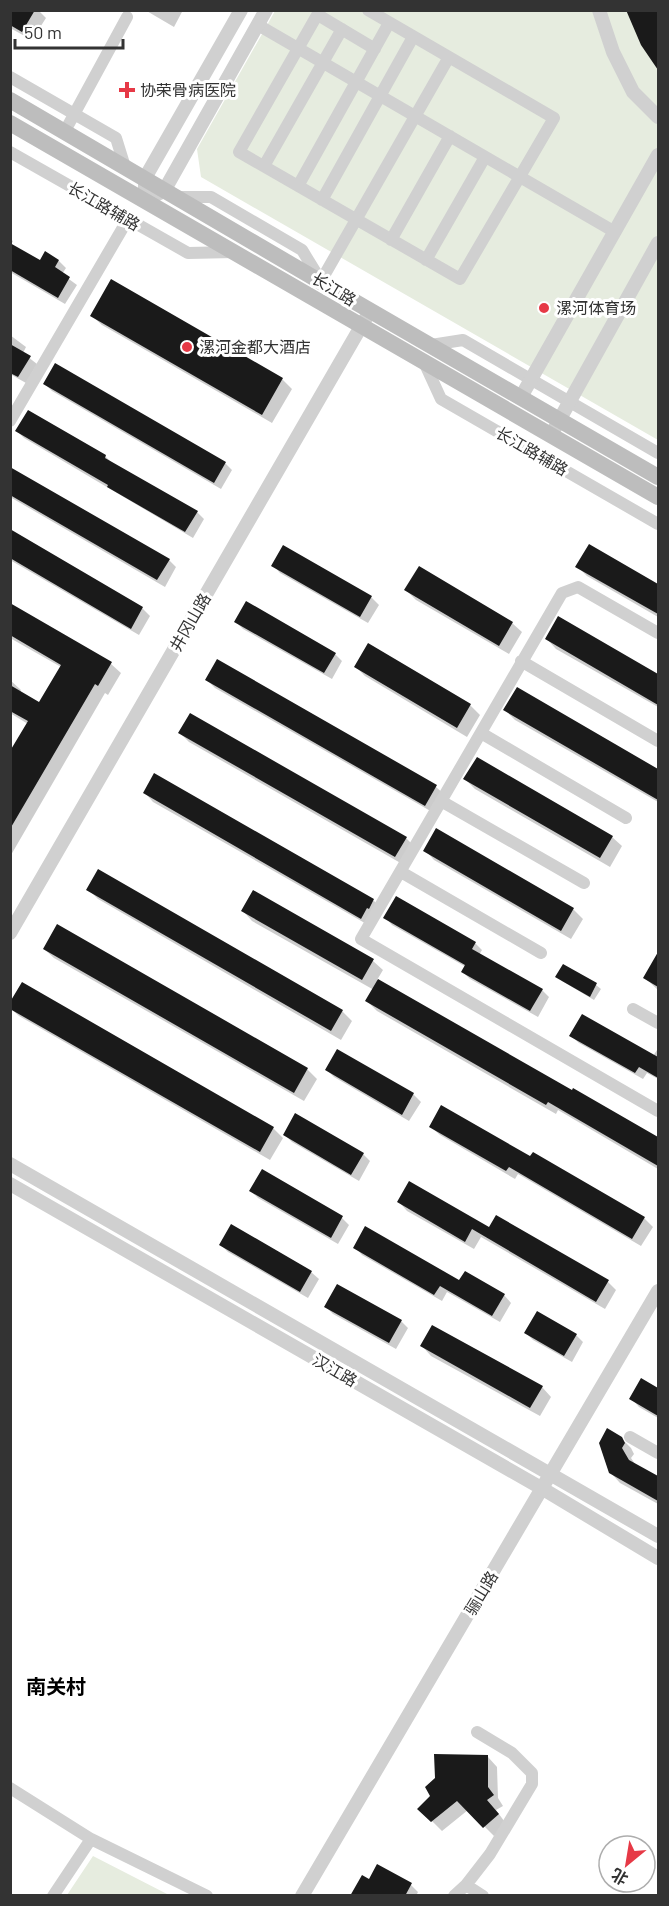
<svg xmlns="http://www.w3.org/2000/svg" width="669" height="1906" font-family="Barlow,'Noto Sans SC',sans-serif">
	<rect width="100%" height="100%" fill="#fff"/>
	<path fill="#e6ecdf" d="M275 11H658V440L201 177 197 149Z
		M93 1856 169 1895H67Z"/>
	<path fill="#0003" d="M10 10H38L46 18 32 40 10 28Z
		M145 10H183L174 27Z
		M628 10H658V67L642 44Z
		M10 239 13 241 11 245 40 262 59 261 66 268 62 274 77 285 65 304 10 272Z
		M112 281 282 379 292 389 272 423 102 325 92 316Z
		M10 335 26 347 23 353 37 364 26 383 10 374Z
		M45 384 225 463 232 470 221 489 52 391Z
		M17 431 105 456 113 464 197 512 204 519 193 538 24 438Z
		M10 468 169 560 176 567 165 587 10 497Z
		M10 532 142 608 150 616 139 635 10 560Z
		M589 546 658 586V617L587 576 577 566Z
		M284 547 371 597 379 605 368 623 280 573 273 565Z
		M406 590 512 623 522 632 509 654 416 600Z
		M10 605 111 664 121 673 108 695 105 693 11 855 10 754 28 724 10 713V680L21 690 20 692 40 704 61 667 10 638Z
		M558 618 658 676V707L556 649 547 639Z
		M236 622 335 654 342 661 332 679 243 629Z
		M369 645 470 705 480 715 467 737 365 676 356 667Z
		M207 680 436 787 445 795 434 813 215 688Z
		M517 689 658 771V802L515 720 505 710Z
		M180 733 406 838 415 847 404 865 189 742Z
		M155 775 374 901 382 909 370 926 153 802 145 793Z
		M465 779 612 837 622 846 610 867 475 789Z
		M425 850 573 909 583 919 571 939 434 860Z
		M88 889 342 1011 352 1021 341 1040 98 899Z
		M253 892 373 961 383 970 377 980 573 1092 574 1090 658 1139V1169L558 1110 556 1114 377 1011 367 1001 374 990 252 921 243 911Z
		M385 917 475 943 482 950 479 955 542 990 549 997 538 1017 470 979 463 972 466 967 392 925Z
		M44 949 307 1069 317 1079 304 1101 54 958Z
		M657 958 658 959V990L645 978Z
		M564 966 596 985 601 989 594 1000 562 981 557 976Z
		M10 1008 273 1128 283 1138 270 1160 19 1016Z
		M571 1036 653 1056 657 1050 658 1051V1079L647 1073 643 1079 579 1043Z
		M338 1051 413 1094 421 1102 409 1121 334 1077 327 1070Z
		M431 1127 530 1158 644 1218 653 1227 641 1246 518 1174 515 1179 440 1135Z
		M285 1135 363 1154 370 1161 359 1181 292 1142Z
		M262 1172 342 1218 349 1225 338 1244 258 1198 251 1191Z
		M399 1202 490 1229 608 1282 616 1290 605 1309 481 1237 474 1249 407 1211Z
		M221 1245 311 1272 319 1279 308 1298 228 1252Z
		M355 1247 504 1295 511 1303 500 1322 447 1292 442 1301 362 1255Z
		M326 1307 401 1321 408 1328 396 1349 333 1314Z
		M526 1333 576 1335 583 1342 572 1362 533 1340Z
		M422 1346 542 1387 551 1397 540 1416 431 1356Z
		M641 1380 658 1390V1418L639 1407 631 1398Z
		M621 1438 631 1448 634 1454 631 1458 635 1464 658 1478V1504L620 1483 610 1472Z
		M488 1757 497 1767 498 1798 503 1806 496 1810 507 1825 494 1836 468 1810 442 1831 429 1818Z
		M369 1881 411 1885 418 1892 416 1896H356Z"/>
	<path fill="#1a1a1a" d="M10 10H35L22 32 10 25Z
		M626 10H658V70L641 45Z
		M10 243 40 260 45 251 59 260 55 267 70 277 58 298 10 270Z
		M111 279 283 378 262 415 90 316Z
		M10 344 31 356 18 377 10 373Z
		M55 363 226 462 214 483 43 384Z
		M28 410 106 455 105 458 198 511 185 532 107 487 108 485 15 431Z
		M10 467 170 559 157 580 10 495Z
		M10 529 143 607 131 629 10 558Z
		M589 544 658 584V614L575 567Z
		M283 545 372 596 360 617 271 566Z
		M419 566 513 622 499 646 404 590Z
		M246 601 336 653 324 673 234 622Z
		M10 603 112 662 98 686 95 684 10 829V751L28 721 10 711V685L39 702 61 665 10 635Z
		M558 616 658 674V705L545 639Z
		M368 643 471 704 457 728 354 667Z
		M217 659 437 785 425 806 205 680Z
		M517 687 658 769V800L503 710Z
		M190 713 407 837 395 857 178 733Z
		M477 757 613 836 600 858 463 779Z
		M154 773 374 899 369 909 367 908 361 919 143 793Z
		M436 828 574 908 561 931 423 851Z
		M98 869 343 1010 331 1031 86 890Z
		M253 890 374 959 362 980 241 911Z
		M396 896 476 942 472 949 543 989 530 1011 461 972 465 965 383 918Z
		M57 924 308 1068 294 1093 43 949Z
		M658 952V987L643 978Z
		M563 964 597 983 590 997 555 977Z
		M378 979 572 1090 573 1088 658 1137V1166L548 1102 546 1105 365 1001Z
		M22 982 274 1127 260 1152 10 1009V1002Z
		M582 1014 658 1057V1078L639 1067 635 1073 569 1036Z
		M337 1049 414 1093 402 1115 325 1070Z
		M441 1105 530 1156 533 1152 645 1217 632 1239 509 1167 506 1171 429 1127Z
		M295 1113 364 1153 351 1175 283 1135Z
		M262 1169 343 1216 331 1238 249 1191Z
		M409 1181 489 1227 496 1215 609 1280 596 1302 472 1229 465 1242 397 1202Z
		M231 1224 312 1271 300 1292 219 1245Z
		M365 1226 459 1280 465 1271 505 1294 492 1316 440 1286 434 1295 353 1248Z
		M337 1284 402 1320 389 1343 324 1307Z
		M537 1311 577 1334 564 1356 524 1333Z
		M432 1325 543 1386 530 1408 420 1346Z
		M641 1378 658 1388V1416L629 1399Z
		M607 1428 622 1437 625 1443 622 1448 629 1460 658 1476V1501L609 1473 599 1443Z
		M434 1754 488 1755V1787L494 1795 487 1800 499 1814 483 1828 457 1801 431 1822 417 1809 430 1796 425 1787 435 1778Z
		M377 1864 412 1883 405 1896H350L362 1875 369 1879Z"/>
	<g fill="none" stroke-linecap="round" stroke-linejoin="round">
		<path stroke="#d0d0d0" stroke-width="12" d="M320 10 239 152 460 279 554 118 368 10
			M318 15 375 49
			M258 25 615 232
			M10 77 116 138 125 167
			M65 131 127 17
			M10 152 188 253 234 252
			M264 166 342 29
			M298 186 389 23
			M177 197H211L302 250 321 281 449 57
			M322 200 413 37
			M391 240 450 136
			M426 260 485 157
			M431 345 463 340 658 453
			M424 362 441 399 658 524
			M10 421 128 219
			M658 633 578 587 562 593 361 939 658 1111
			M521 661 658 741
			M481 733 626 818
			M441 801 584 883
			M401 872 541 953
			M633 1009 658 1023
			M630 1437 658 1453
			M10 1788 91 1839 207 1896
			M466 1885 490 1854 532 1784V1773L512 1753 477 1732
			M53 1896 91 1839
			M454 1896 466 1885 483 1896"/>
		<path stroke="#d0d0d0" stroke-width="14" d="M241 10 145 178V200L164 191 266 10
			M599 10 613 52 633 92 658 117
			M521 397 658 155
			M551 435 658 243
			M10 933 370 311
			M10 1164 658 1536
			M10 1184 543 1489 658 1558
			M302 1896 658 1291"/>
		<path stroke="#bdbdbd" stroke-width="16" d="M10 100 350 299 658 477
			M10 123 658 497"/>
	</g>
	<g fill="#e63946" stroke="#fff" stroke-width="2">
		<path d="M124 81h6v6h6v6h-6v6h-6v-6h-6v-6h6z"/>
		<circle cx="544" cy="308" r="6"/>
		<circle cx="187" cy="347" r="6"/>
	</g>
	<g text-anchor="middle" stroke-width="6" stroke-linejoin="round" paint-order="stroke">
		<g font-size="16" fill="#333" stroke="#fff" text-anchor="start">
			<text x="140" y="96">协荣骨病医院</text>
			<text x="556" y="314">漯河体育场</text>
			<text x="199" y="353">漯河金都大酒店</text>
		</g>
		<g font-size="16" fill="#333" stroke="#fff">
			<text transform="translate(104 206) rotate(30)" y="6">长江路辅路</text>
			<text transform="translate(334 289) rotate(31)" y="6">长江路</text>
			<text transform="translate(532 451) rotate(30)" y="6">长江路辅路</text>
			<text transform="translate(190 622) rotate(-60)" y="6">井冈山路</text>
			<text transform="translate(335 1370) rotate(30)" y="6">汉江路</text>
			<text transform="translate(481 1593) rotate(-59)" y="6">骊山路</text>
		</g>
		<g font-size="20" font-weight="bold" fill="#000" stroke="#fff">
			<text x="56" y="1694">南关村</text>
		</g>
	</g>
	<rect width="669" height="1906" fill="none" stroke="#333333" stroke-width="24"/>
	<g transform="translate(627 1864) rotate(210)"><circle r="28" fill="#ffffff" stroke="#adadad" stroke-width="1.5"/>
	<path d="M0-4.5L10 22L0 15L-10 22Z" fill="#e63946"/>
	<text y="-9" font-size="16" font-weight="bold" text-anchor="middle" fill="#333333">北</text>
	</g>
	<path d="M15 39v9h108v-9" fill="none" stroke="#333333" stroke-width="3"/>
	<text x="24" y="39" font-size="18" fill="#333333" stroke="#ffffff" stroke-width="4.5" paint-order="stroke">50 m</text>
</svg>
